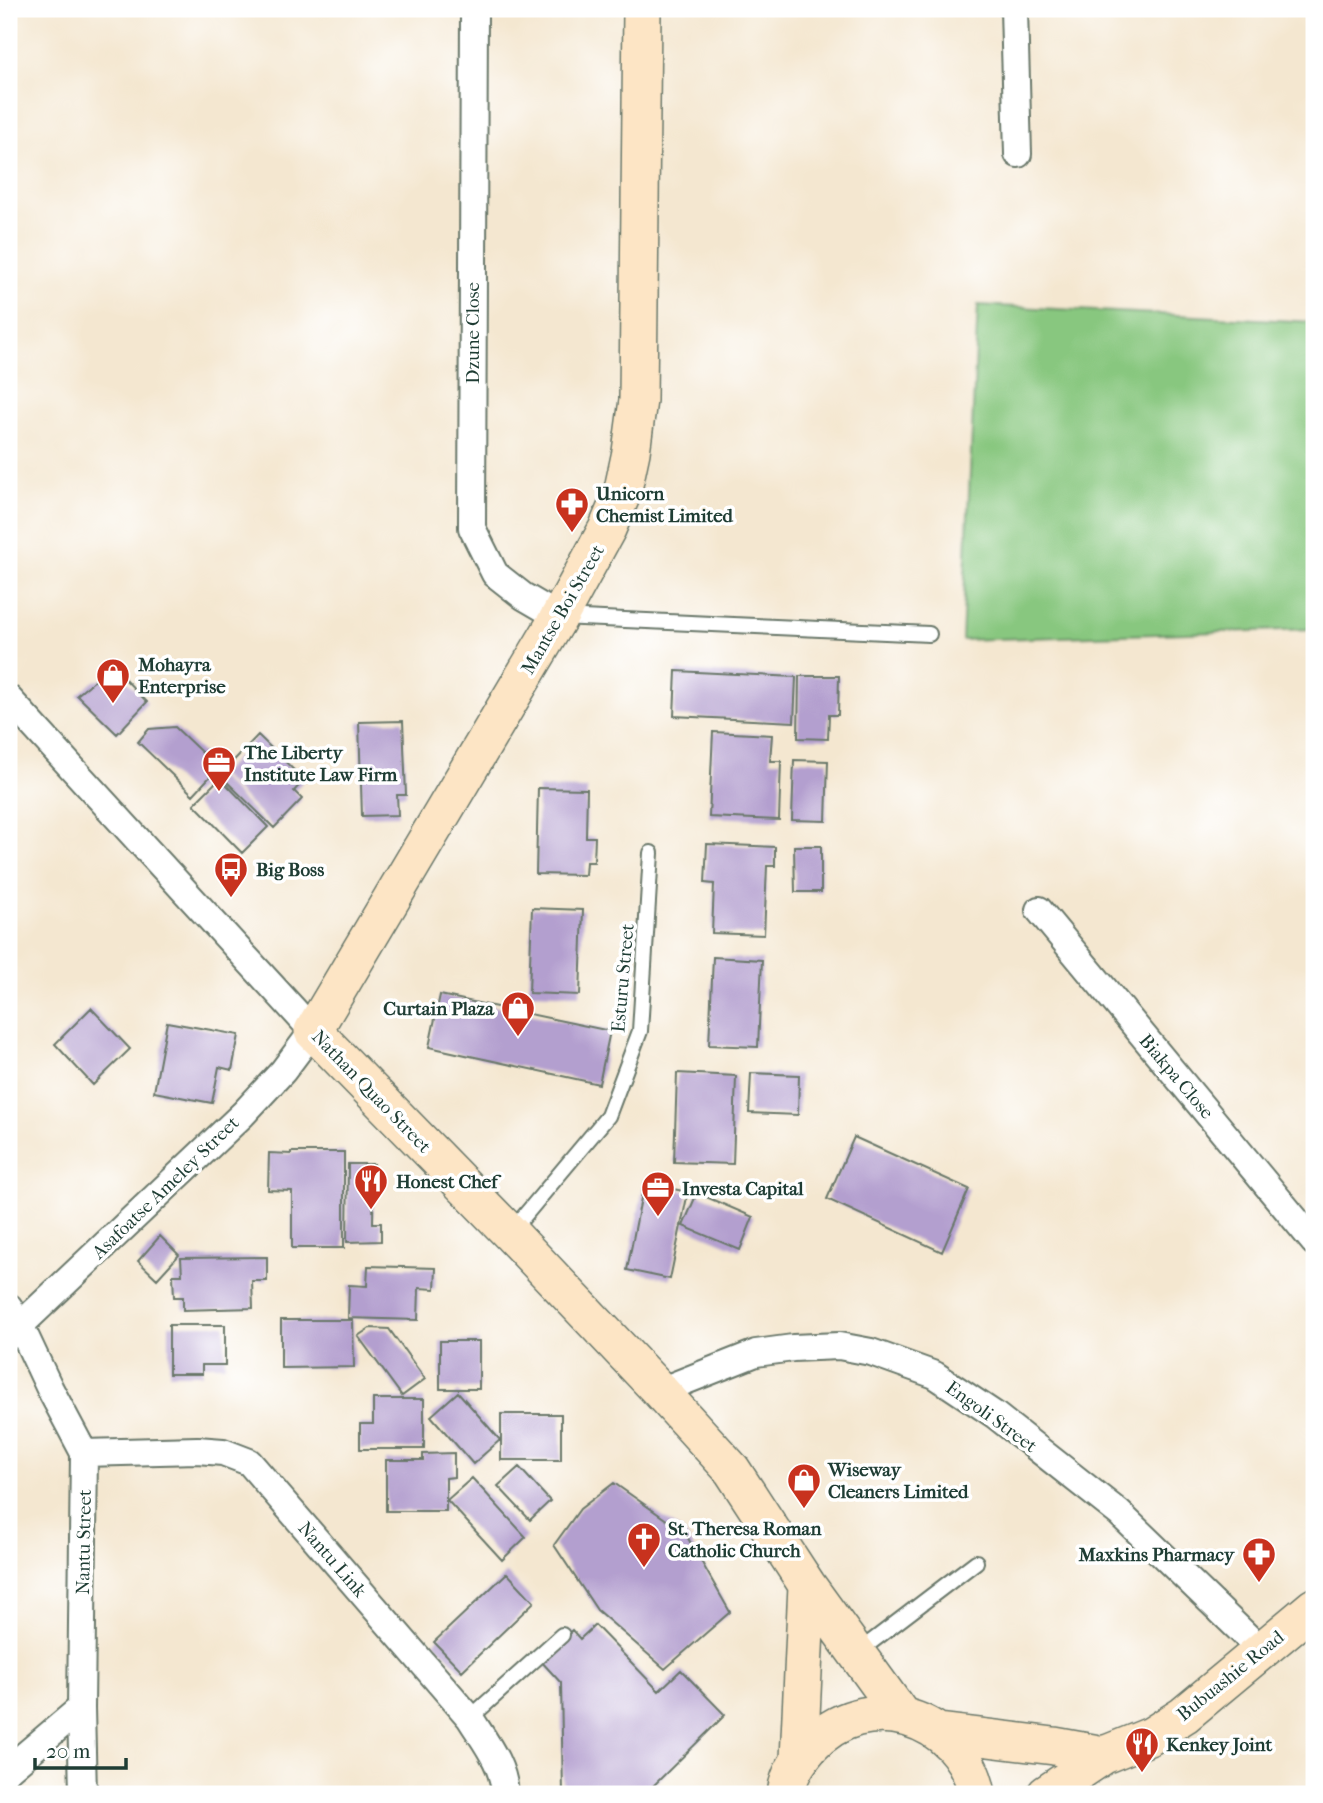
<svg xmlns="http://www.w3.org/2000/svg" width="1323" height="1803" font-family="'IM FELL French Canon',serif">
	<rect width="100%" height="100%" fill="#fff"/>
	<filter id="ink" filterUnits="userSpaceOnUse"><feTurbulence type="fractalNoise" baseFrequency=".0143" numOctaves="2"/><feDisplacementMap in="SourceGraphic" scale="14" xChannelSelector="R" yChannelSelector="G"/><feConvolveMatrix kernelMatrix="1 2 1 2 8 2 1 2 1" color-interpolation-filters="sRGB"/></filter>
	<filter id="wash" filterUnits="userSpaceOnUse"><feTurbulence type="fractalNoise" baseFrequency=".00686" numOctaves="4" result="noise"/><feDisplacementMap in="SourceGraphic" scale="28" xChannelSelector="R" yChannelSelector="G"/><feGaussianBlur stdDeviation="1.57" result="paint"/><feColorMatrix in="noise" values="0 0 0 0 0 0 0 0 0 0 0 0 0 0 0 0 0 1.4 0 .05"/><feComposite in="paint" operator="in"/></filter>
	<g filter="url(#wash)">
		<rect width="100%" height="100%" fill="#f4e7d0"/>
		<path fill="#88c77f" stroke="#54825a" stroke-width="2" d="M978 305 1314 322V629L962 640Z"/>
		<g id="blocks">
			<path fill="#b39fcf" d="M676 671 796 677 794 722 674 716Z
				M122 676 147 702 117 734 77 695 94 681Z
				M799 676H839L838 715H829L828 739 798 738Z
				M403 721 406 795H397L398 815 362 816 359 722Z
				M175 727 218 768 193 795 138 742 149 729Z
				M713 732 772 735 770 761H781L779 820 709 817Z
				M258 735 304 780 294 791 302 799 274 828 220 775Z
				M794 760 828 761 826 821 792 820Z
				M220 778 268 827 242 853 194 804Z
				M538 788 587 789 586 837H595L594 862H586L585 875 536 874Z
				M707 844 775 847V866H767L764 935 712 933 714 884 705 883Z
				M794 846H821V892H795Z
				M532 908 583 910 580 995 529 993Z
				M713 957 762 960 758 1047 709 1045Z
				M440 995 610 1031 599 1084 429 1047Z
				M91 1008 130 1049 93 1085 55 1044Z
				M167 1022 239 1035 232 1070 219 1067 212 1103 154 1092Z
				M677 1073 736 1076 733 1164 674 1162Z
				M751 1073 799 1075 798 1115 749 1113Z
				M854 1137 969 1189 942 1252 827 1199Z
				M291 1152H344V1248H292V1191L268 1190 269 1153 291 1154Z
				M348 1164H374L373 1223H381V1241L347 1242Z
				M644 1183 688 1192 670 1279 627 1270Z
				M697 1193 753 1217 740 1250 683 1226Z
				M160 1236 179 1255 157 1279 138 1261Z
				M267 1257V1281H252L253 1308 183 1310V1297H174L173 1275H182L181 1258Z
				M368 1266 436 1268 435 1289 419 1288 418 1320 348 1318 349 1285 367 1286Z
				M281 1320H353L354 1367 281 1368Z
				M169 1325H225V1365H202V1374H169Z
				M370 1328 389 1329 425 1379 402 1396 358 1336Z
				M440 1341H479V1389H440Z
				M458 1392 500 1440 473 1464 431 1416Z
				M373 1399H424V1449H360V1424H373Z
				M501 1414H561V1460H501Z
				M454 1453V1477L446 1478V1511H386V1460H423V1454Z
				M519 1467 550 1501 530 1520 498 1486Z
				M472 1478 526 1537 502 1560 447 1500Z
				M614 1483 685 1533 730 1612 665 1669 597 1610 554 1545 580 1509Z
				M507 1573 534 1602 462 1671 434 1642Z
				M595 1625 659 1691 681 1670 725 1715 645 1794H563L561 1683 540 1660 572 1630 580 1639Z"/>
		</g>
	</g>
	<g filter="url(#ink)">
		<use href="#blocks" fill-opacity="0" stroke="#6a786b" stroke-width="2"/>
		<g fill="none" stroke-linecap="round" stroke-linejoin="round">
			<g stroke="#6a786b" stroke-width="18">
				<path id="lane" d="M560 617 929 634
					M510 1233 608 1116 640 1031 651 853
					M858 1652 976 1562
					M470 1718 562 1635"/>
			</g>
			<g stroke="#6a786b" stroke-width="30">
				<path id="street" d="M474 9 472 528 495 574 523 596 559 617
					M1014 9 1018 154
					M9 699 313 1031 283 1071 243 1114 9 1336
					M1039 910 1314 1242
					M9 1307 20 1325 50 1389 84 1453 81 1708 83 1794
					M660 1391 756 1353 793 1348 839 1346 871 1352 935 1375 995 1415 1119 1513 1262 1651
					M84 1453 197 1450 223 1452 249 1462 470 1718C485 1742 504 1765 505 1794
					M9 1769 81 1708"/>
			</g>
			<g stroke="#6a786b" stroke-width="40">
				<path id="secondary" d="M642 9 638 400 631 452 622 494 607 529 559 617 313 1031 510 1233 660 1391 732 1470 807 1585 902 1716
					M939 1732 1054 1746 1104 1755
					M799 1759 807 1585
					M786 1794C788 1775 798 1761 810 1747 864 1686 962 1715 977 1794
					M1046 1794 1104 1755 1151 1736 1184 1715 1314 1607"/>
			</g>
			<use href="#lane" stroke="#fff" stroke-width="14"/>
			<use href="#street" stroke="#fff" stroke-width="26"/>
			<use href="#secondary" stroke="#fde5c5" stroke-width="37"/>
		</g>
	</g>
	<defs>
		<g id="pharmacy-pin" transform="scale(1.75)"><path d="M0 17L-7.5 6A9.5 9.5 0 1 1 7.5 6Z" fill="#c8321e" stroke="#fff"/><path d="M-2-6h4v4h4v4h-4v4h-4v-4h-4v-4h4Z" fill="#fff"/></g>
		<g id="shop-pin" transform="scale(1.75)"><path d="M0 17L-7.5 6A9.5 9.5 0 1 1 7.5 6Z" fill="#c8321e" stroke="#fff"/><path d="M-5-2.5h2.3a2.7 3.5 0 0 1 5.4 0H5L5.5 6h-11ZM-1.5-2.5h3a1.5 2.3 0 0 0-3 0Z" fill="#fff"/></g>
		<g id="office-pin" transform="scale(1.75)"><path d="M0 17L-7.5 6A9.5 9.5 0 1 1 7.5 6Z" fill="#c8321e" stroke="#fff"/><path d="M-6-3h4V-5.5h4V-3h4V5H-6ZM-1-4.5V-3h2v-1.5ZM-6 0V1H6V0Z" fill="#fff"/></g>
		<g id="bus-pin" transform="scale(1.75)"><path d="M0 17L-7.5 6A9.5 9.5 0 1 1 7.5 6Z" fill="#c8321e" stroke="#fff"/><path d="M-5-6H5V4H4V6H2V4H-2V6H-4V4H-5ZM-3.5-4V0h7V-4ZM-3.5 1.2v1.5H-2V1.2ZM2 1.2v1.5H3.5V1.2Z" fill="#fff"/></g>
		<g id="restaurant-pin" transform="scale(1.75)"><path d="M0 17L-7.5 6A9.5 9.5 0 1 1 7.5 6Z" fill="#c8321e" stroke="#fff"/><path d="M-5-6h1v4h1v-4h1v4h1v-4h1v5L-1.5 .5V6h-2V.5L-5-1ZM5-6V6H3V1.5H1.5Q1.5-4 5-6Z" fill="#fff"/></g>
		<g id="church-pin" transform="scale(1.75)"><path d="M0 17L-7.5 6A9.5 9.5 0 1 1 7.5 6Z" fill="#c8321e" stroke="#fff"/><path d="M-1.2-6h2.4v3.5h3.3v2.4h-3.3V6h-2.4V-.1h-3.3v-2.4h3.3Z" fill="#fff"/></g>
	</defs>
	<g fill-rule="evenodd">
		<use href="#pharmacy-pin" x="572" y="504"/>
		<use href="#shop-pin" x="113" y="675"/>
		<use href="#office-pin" x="219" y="763"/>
		<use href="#bus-pin" x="231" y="869"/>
		<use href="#shop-pin" x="518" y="1008"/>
		<use href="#restaurant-pin" x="371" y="1181"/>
		<use href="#office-pin" x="658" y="1188"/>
		<use href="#shop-pin" x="804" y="1480"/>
		<use href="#church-pin" x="644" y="1539"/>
		<use href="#pharmacy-pin" x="1259" y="1554"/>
		<use href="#restaurant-pin" x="1142" y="1744"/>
	</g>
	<g text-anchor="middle" stroke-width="7" stroke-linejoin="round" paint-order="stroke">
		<g font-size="19" fill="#1f3d34" stroke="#fff">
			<text transform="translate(472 333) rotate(-90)" y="7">Dzune Close</text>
			<text transform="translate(562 609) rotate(-60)" y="7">Mantse Boi Street</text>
			<text transform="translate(622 978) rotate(-85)" y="7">Esturu Street</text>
			<text transform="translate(1177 1076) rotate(50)" y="7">Biakpa Close</text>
			<text transform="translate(372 1091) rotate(46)" y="7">Nathan Quao Street</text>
			<text transform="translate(165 1187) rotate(-44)" y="7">Asafoatse Ameley Street</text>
			<text transform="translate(992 1416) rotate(36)" y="7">Engoli Street</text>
			<text transform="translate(83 1542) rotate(-89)" y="7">Nantu Street</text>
			<text transform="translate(333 1559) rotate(49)" y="7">Nantu Link</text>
			<text transform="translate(1230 1675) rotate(-39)" y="7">Bubuashie Road</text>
		</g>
		<g font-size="19" font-weight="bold" fill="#1f3d34" stroke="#fff" text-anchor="start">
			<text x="596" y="500">Unicorn<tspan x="596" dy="22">Chemist Limited</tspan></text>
			<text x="138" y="671">Mohayra<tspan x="138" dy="22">Enterprise</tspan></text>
			<text x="244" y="759">The Liberty<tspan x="244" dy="22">Institute Law Firm</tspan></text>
			<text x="256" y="876">Big Boss</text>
			<text x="494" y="1015" text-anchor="end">Curtain Plaza</text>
			<text x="396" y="1188">Honest Chef</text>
			<text x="682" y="1195">Investa Capital</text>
			<text x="828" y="1476">Wiseway<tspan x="828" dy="22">Cleaners Limited</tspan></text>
			<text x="668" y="1535">St. Theresa Roman<tspan x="668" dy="22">Catholic Church</tspan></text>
			<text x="1234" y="1561" text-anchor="end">Maxkins Pharmacy</text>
			<text x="1166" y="1751">Kenkey Joint</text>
		</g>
	</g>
	<rect width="1323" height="1803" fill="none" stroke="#fff" stroke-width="35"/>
	<path d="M35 1758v10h91v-10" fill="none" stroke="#1f3d34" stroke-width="3.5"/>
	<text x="46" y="1758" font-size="21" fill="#1f3d34" stroke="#ffffff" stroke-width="5" paint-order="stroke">20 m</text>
</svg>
